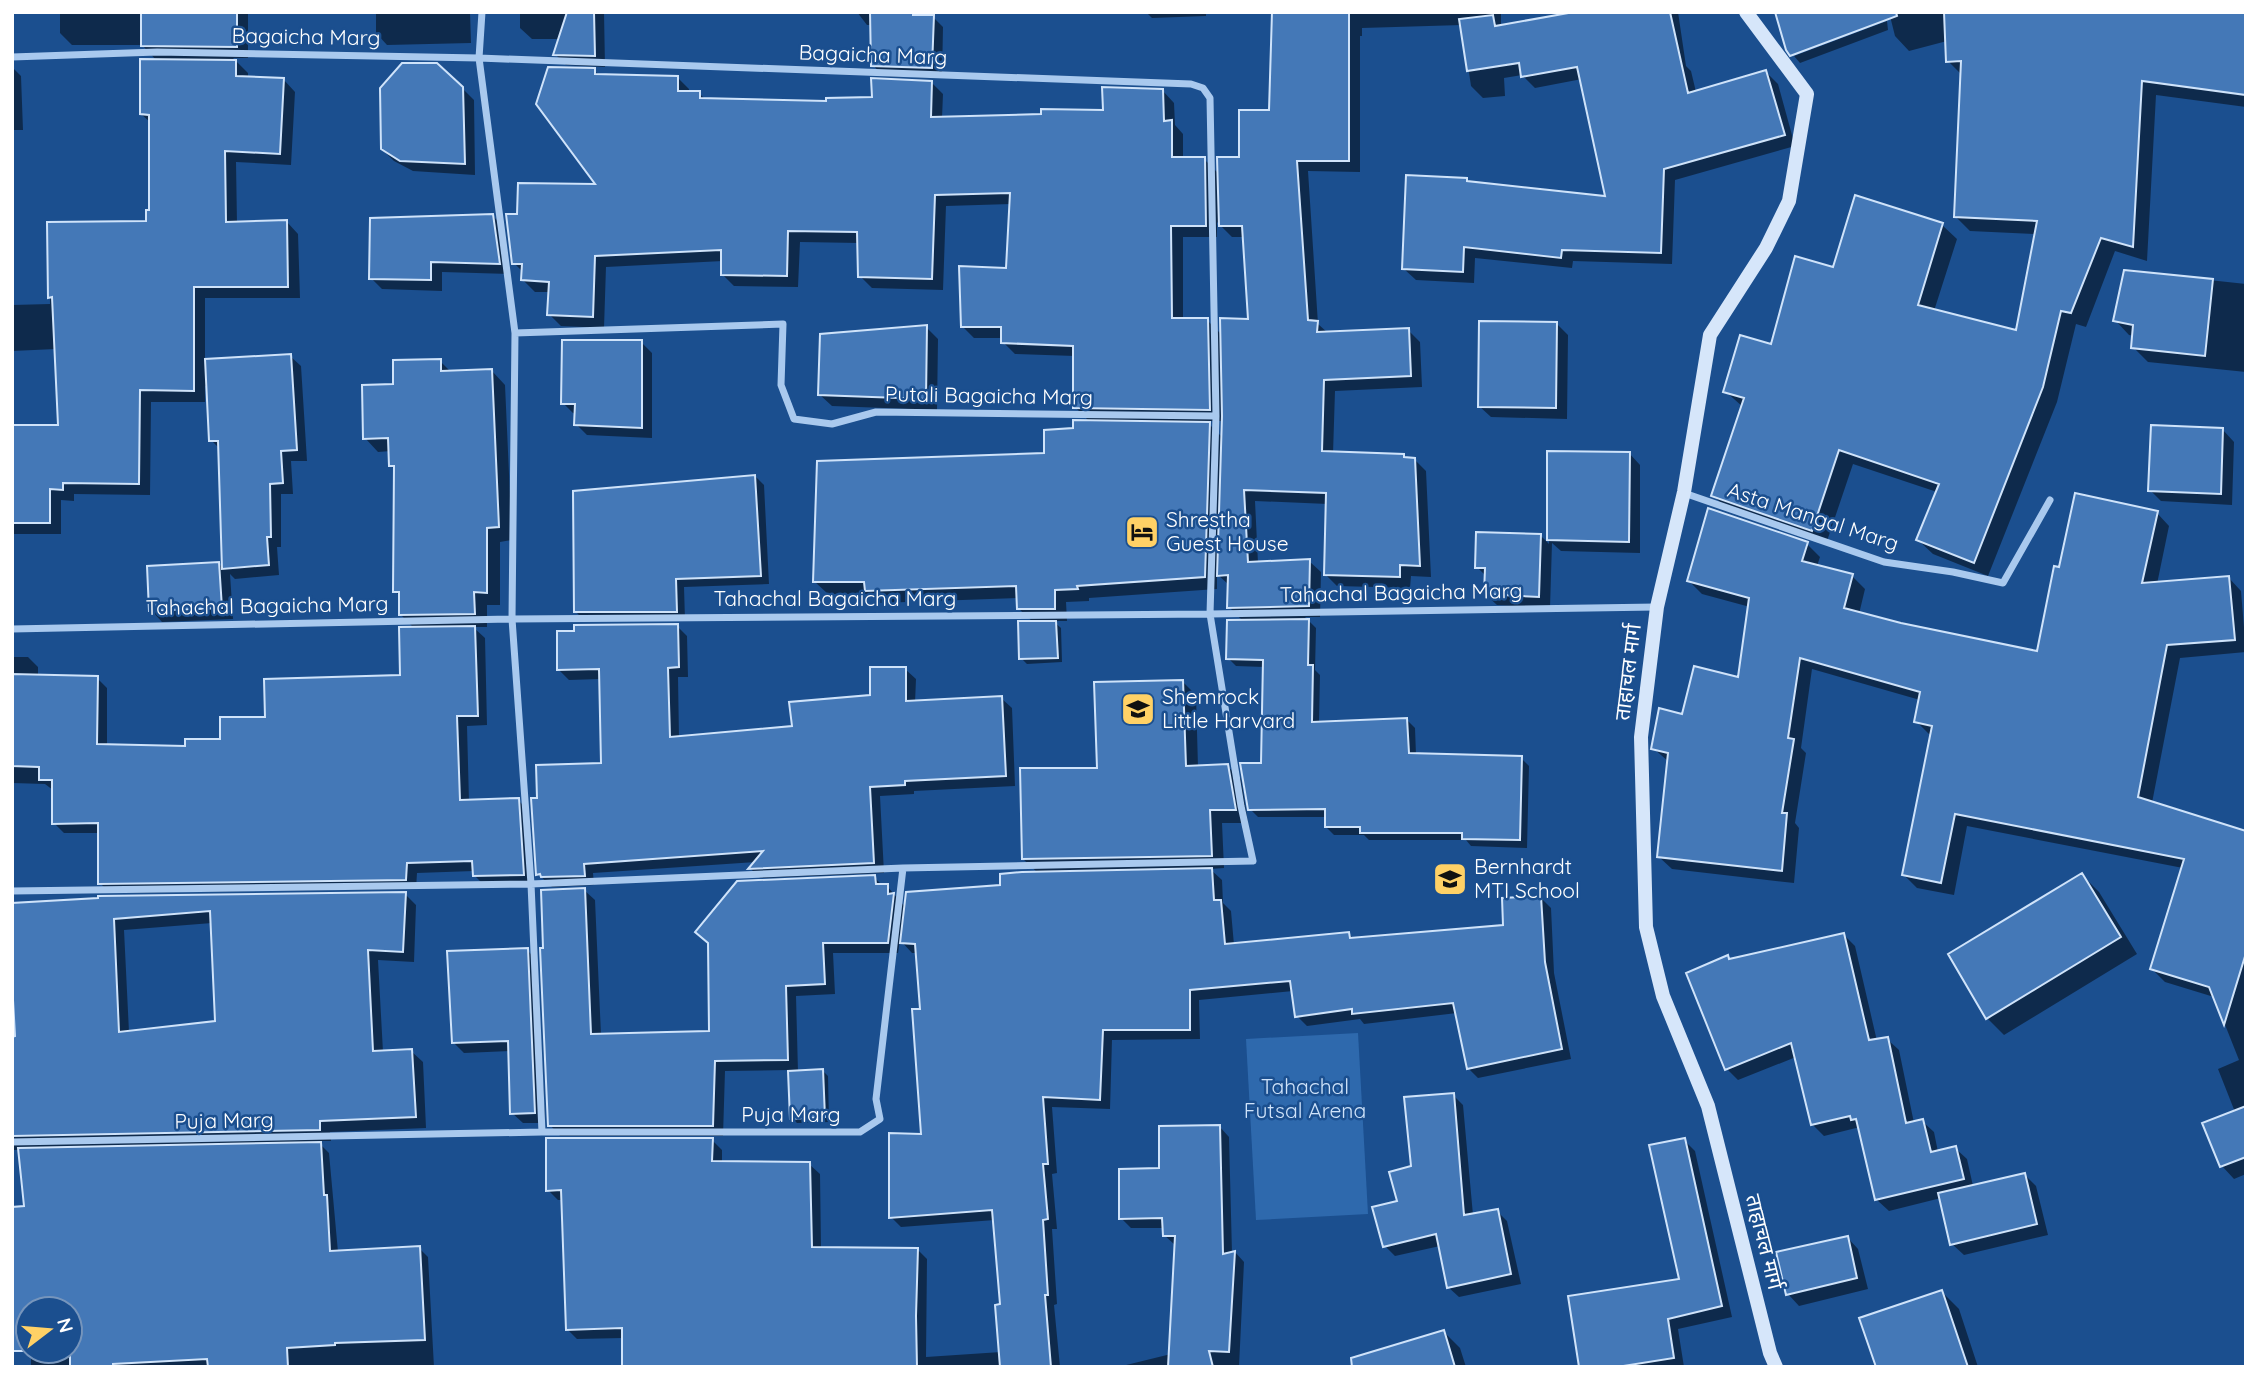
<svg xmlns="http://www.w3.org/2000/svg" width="2258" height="1379" font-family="Quicksand,'Noto Sans Devanagari',sans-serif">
	<rect width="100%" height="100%" fill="#1b4f8f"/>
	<path fill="#2e69ad" d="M1358 1033 1368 1214 1256 1220 1246 1039Z"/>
	<path fill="#0007" fill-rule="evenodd" d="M60 12H248V58H233L248 73V78L284 80 295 92 291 165 236 162 237 224 287 222 298 234 300 298H205V361L290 356 301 366 307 461H291L293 494H281V547H277L279 575 235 579 230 574 233 619 162 622 151 610 219 564 224 569 221 450 211 440 208 386H205V402H151L150 495 74 494V501L61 500V534H12V426L60 427 56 349 12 351V305L50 304 49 224 148 222 151 212V123L141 114 157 61 142 45H72L60 33Z
		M376 12H470L471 43 387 45 376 33Z
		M520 12H604L605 67 566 65 555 54 560 39H532L520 28Z
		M857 12H923V17H933L943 27 942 78 883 76 873 65 872 25H867Z
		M1146 12H1206V16L1152 18Z
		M1274 12H1501V26L1584 12H1678L1686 66 1691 71 1696 92 1766 72 1778 84 1795 146 1675 180 1672 264 1573 261 1572 268 1475 258 1474 283 1416 280 1404 269 1467 179 1470 183 1607 198 1582 79 1535 88 1522 75 1504 78 1505 96 1483 98 1471 86 1462 25 1362 28V36H1360V172L1308 171 1318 324 1328 333 1408 330 1420 342 1422 387 1335 391 1333 454 1403 456 1406 459H1414L1426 471 1431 577 1411 576 1410 588 1337 586 1325 574 1328 504 1255 501 1258 563 1309 561 1321 572 1320 617H1305L1316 628 1315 670 1320 675 1319 723 1407 720 1415 728 1416 755 1521 758 1529 766 1527 848 1471 846 1466 840H1369L1364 835H1334L1326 827V817H1258L1250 809 1263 764 1264 667 1236 666 1228 658 1243 621 1229 607V585L1217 574V589L1089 598V601L1066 602 1067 621H1053L1061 628 1062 662 1027 664 1021 658 1034 623 1019 609V598L879 603 870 594H828L815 582 1045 455 1075 430 1090 422 1075 407V356L1015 354 1003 342V338H974L962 326 1007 270 1011 204 946 206 943 290 872 288 860 276 859 243 800 242 798 287 734 286 722 274 723 261 606 267 604 328 561 326 549 314 551 292H535L523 280V272L514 263 519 215 599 186 594 70 600 76 677 77 689 89V93H699L706 100 828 102 874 98 931 82 943 94 942 118 1043 116 1104 111 1163 91 1174 103 1175 125 1183 134V159H1204L1219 174 1241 158 1271 112ZM1217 222 1232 237H1244L1250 320 1222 335 1207 320H1183V237H1217ZM1206 421H1224L1223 438Z
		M1889 12H2246V107L2156 95 2147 261 2115 251 2086 327 2076 324 2057 402 1988 576 1933 554 1918 540 1937 492 1853 464 1826 544 1728 510 1713 495 1743 407 1725 391 1773 347 1834 269 1942 225 1957 239 1934 311 2017 332 2036 234 1970 231 1955 216 1962 75 1948 61 1947 41 1909 51 1895 36Z
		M1887 21 1888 30 1800 63 1794 56Z
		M12 67 21 76 23 130H12Z
		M462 88 474 100 475 175 413 171 394 161 382 149Z
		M493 216 504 228 510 274 442 272V291L382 289 371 278Z
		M2125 271 2246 284V372L2148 362 2133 347 2134 336 2129 335 2115 320Z
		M1557 324 1568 335 1567 419 1491 417 1479 406Z
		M926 327 938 339 937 410 832 406 820 395Z
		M641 342 652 353V438L587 435 576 424 577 414 573 413 563 403Z
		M440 361 452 373 492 371 505 385 512 540 500 542V605H487V627H473L485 638 487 725 467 726 469 801 518 800 528 810 534 885 485 886 474 875V871L417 873 416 889 110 893 100 883V833H64L54 823 53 790 45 784 12 783V657H28L38 667V677L97 678 107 688V746L187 748 221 741 266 719 402 677 415 629 400 614 401 597 395 591 396 470 391 466V451L378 452 365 438 395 386Z
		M2223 430 2234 442 2232 505 2161 501 2150 490Z
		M1549 453H1629L1640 465V553L1561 551 1552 543 1550 608 1497 605 1485 594 1486 576 1477 567 1541 536 1549 544Z
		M755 476 764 485 769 584 684 587 685 620 585 621 576 612Z
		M2157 513 2169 526 2157 584 2229 578 2241 591 2246 652 2180 658 2152 803 2246 833V1174L2234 1179 2222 1166 2235 1112 2218 1069 2239 1060 2214 997 2165 982 2152 969 2183 868 1967 826 1954 895 1917 888 1904 875 1932 735 1929 734 1916 721 1920 700 1812 669 1801 748 1806 753 1795 823 1799 828 1794 883 1672 869 1659 857 1669 762 1653 748 1683 716 1739 679 1750 607 1702 594 1689 581 1807 544 1820 557 1817 566 1852 576 1865 589 1859 614 2038 653 2061 569Z
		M677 626 687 636 688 677H678L679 738 794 728 872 697 905 669 916 679 915 703 1001 698 1012 708 1015 786 914 791V794L880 796 884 873 760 878 750 868 756 862 593 873 594 885 552 887 538 874 539 799 603 764 601 679 569 680 559 670Z
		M1183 682 1196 695 1198 767 1227 766 1241 779 1248 823H1222L1224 868 1210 869 1222 880 1223 903 1231 911 1234 945 1349 934 1354 939 1505 926 1541 898 1551 908 1554 973 1571 1059 1478 1078 1468 1068 1457 1013 1364 1024 1360 1019 1307 1026 1297 1016 1293 991 1199 1000 1200 1039 1112 1040 1110 1109 1052 1107 1057 1173 1052 1174 1057 1229H1052L1057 1304 1054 1305 1060 1367H624L623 1338 577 1339 567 1329 563 1200H558L548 1190 712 1140 722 1150V1163L809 1164 820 1174 821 1248 917 1249 927 1259 926 1357 1001 1352V1306L995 1220 901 1227 891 1217 923 1136 922 1010 917 953H912L900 940 898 953H833L835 994 796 996 798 1072 822 1070 828 1076 829 1122 797 1123 792 1118 789 1070 725 1071 723 1136H560L550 1125 545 949 584 890 595 900 601 1035 711 1032 874 877 883 886H887L906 908 1002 887 1038 873 1023 859 1099 769Z
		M2082 875 2099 892 2137 954 2004 1035 1987 1018Z
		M405 894 416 905 414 962 378 960 383 1052 411 1051 423 1062 426 1128 330 1132 331 1141H317L329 1153 338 1252 419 1248 428 1257 434 1367H31V1351H70V1309H32L26 1208 20 1150H12V1038H17L12 905ZM212 923 217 1022 129 1032 124 930Z
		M1844 935 1855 946 1877 1041 1887 1039 1899 1050 1914 1123 1922 1121 1934 1132 1938 1152 1955 1148 1967 1159 1973 1186 2024 1174 2036 1186 2048 1235 1964 1255 1952 1244 1941 1198 1889 1211 1877 1200 1860 1127 1824 1136 1812 1124 1796 1057 1738 1080 1727 1069 1731 961Z
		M527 950 537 960 545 1123H523L512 1113 510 1051 464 1053 453 1042Z
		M1453 1095 1463 1105 1473 1215 1497 1211 1507 1221 1521 1284 1459 1297 1448 1287 1440 1246 1395 1256 1385 1246 1413 1167Z
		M1219 1126 1229 1137 1232 1253 1235 1252 1244 1262 1239 1367H1118L1171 1354 1175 1245 1164 1235V1228H1131L1121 1218 1161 1170Z
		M1684 1140 1695 1151 1732 1317 1678 1329 1684 1367H1581L1681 1280Z
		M1847 1237 1858 1249 1868 1289 1799 1306 1788 1294Z
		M1942 1292 1959 1309 1978 1367H1877Z
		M1444 1332 1460 1348 1466 1367H1356Z"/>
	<path fill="#4478b7" stroke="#cfe3fa" stroke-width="2" fill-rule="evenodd" d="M141 12H237V47L141 46Z
		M567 12H594L595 56 553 55Z
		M870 12H913V15H934L932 68 871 66Z
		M1272 12H1349V161H1297L1308 320 1318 321 1317 332 1409 328 1411 376 1324 380 1322 451 1404 454V457L1415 458 1420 566 1400 565V577L1324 575 1326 493 1244 490 1248 562 1310 559 1309 606 1227 608 1228 575 1217 576 1222 416 1220 318 1248 319 1242 226H1219L1217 157H1239V110H1269Z
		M1574 12H1670L1688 93 1766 70 1785 135 1664 169 1661 253 1562 250 1561 258 1464 247 1463 272 1402 269 1406 175 1467 178V181L1605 196 1577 67 1521 77 1519 63 1467 71 1459 19 1493 15 1495 26Z
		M1775 12H1896L1897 16 1790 56 1786 50Z
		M1944 12H2246V95L2142 81 2133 247 2101 238 2071 313 2061 311 2043 387 1974 563 1916 540 1939 484 1839 450 1812 531 1711 496 1744 398 1723 392 1740 335 1771 344 1795 256 1833 267 1855 195 1943 223 1918 305 2016 330 2037 221 1954 217 1961 61 1946 62Z
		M140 59 236 60V76L284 78 280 154 225 151 226 222 287 220 288 287H194V391L140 390 139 484 63 483V490L50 489V523H12V425H58L52 297 48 298 47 222 146 221V210H149V115L140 114Z
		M402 63H437L463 87 465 164 400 161 381 149 380 88Z
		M548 67 595 68V74L678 76V91H700V98L826 101V98L872 97 871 78 932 81 931 117 1041 114V109L1103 110 1102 87 1163 89 1164 121 1172 120V157H1205L1206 226H1171L1172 318H1208L1210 410 1073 408V346L1001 343V327H961L959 266 1006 268 1010 193 935 195 932 279 858 277 857 232 788 231 787 276 721 275V250L595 256 593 317 547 315 549 282 521 280 522 264H512L506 214H517L518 183 595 184 536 104Z
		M493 214 500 264 431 262V280L369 279 370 218Z
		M2124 270 2213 279 2205 356 2131 348 2133 325 2113 321Z
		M1479 321 1557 322 1556 408 1478 407Z
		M927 325 926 399 818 395 820 334Z
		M562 340H642V428L574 425 575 404H561Z
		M291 354 297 450 281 451 283 483 270 484 271 537H267L269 565 222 569 218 441H209L205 359Z
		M441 359V371L492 369 499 527 487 528V593L474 592 475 614 399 615V592H393L394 466H389L388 438 363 439 362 385 393 384V360Z
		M1073 420 1210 422 1205 577 1077 586 1078 589 1055 590V609H1017L1016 586 865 591 864 582H813L817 461 1044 453V430L1073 428Z
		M2151 425 2223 428 2221 494 2148 491Z
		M1547 451 1630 452 1629 542 1547 540Z
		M755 475 761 576 676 579 677 612H574L573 491Z
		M2075 493 2158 511 2142 583 2229 576 2235 640 2167 645 2138 797 2246 831V953L2224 1025 2209 987 2150 969 2184 859 1955 814 1941 883 1902 875 1932 726 1914 722 1920 692 1800 658 1788 738 1794 739 1782 813H1787L1782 871 1657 857 1668 753 1651 749 1659 708 1682 714 1694 666 1738 677 1749 598 1687 581 1708 508 1808 542 1802 561 1853 574 1844 608 1901 623 2037 651 2054 566 2059 567Z
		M1476 532 1541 534 1539 597 1484 594 1485 568H1475Z
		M219 562 222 608 149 611 147 566Z
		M1309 619 1308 665H1313L1312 722 1407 718 1409 753 1522 756 1520 840 1462 839V833H1360V827H1325V809L1248 810 1240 763H1261L1263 660 1226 659 1227 620Z
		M1018 621H1056L1058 658 1019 659Z
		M678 624 679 667 668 668 670 737 792 726 789 702 870 695V667H906V701L1002 696 1006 776 905 781V785L870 787 874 863 748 869 763 851 584 864 585 876 541 877 540 874 536 875 531 798H537L536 765 601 763 599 669 557 670V631H574V625Z
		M475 626 478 716H457L460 800 519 798 524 875 473 876 472 861 407 863 406 880 98 884V823L52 824V780H39V767L12 766V674L98 676 97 744 185 746V739H220V717H265L264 679 400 675 399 627Z
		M1183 680 1186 766 1228 764 1236 810H1210L1212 856 1022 859 1020 768H1097L1094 682Z
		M1212 868 1214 900H1221L1225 944 1349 932 1350 938 1503 925 1502 898 1541 896 1545 962 1562 1049 1467 1069 1453 1003 1352 1014V1009L1295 1017 1290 981 1190 990V1030H1103L1100 1100 1043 1097 1048 1164H1043L1048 1219 1043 1220 1048 1295H1045L1051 1367H1000L995 1305 1000 1304 992 1210 889 1218V1133L921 1134 912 1009H920L915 944 900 943 906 892 1000 885V874L1022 872Z
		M2082 873 2121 937 1986 1019 1948 954Z
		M875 875 876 884H888V894L894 893 888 943H823L825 984 786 986 788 1060 715 1061 713 1126H548L540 948H543L541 890 585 888 591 1034 667 1032 709 1031 708 943 695 932 737 881Z
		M406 892 403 952 368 950 373 1051 412 1049 416 1117 320 1121V1130L12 1136V1037L15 1036 12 982V903L98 898V896ZM210 911 215 1021 119 1032 114 919Z
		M1844 933 1869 1040 1888 1037 1906 1123 1923 1119 1931 1152 1956 1146 1964 1179 1875 1200 1856 1119 1851 1120 1850 1116 1811 1125 1791 1043 1725 1070 1686 973 1728 955 1729 959Z
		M528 948 535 1113 510 1114 508 1041 452 1043 447 951Z
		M823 1069 825 1117 790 1119 788 1071Z
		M1454 1093 1464 1215 1498 1209 1511 1274 1447 1288 1436 1234 1383 1247 1372 1207 1397 1201 1389 1172 1411 1166 1404 1097Z
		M2246 1106V1157L2220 1167 2202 1123Z
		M1220 1125 1223 1254 1235 1251 1229 1352 1209 1351 1213 1367H1168L1175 1236H1163L1162 1218 1119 1219V1169L1159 1168V1126Z
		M546 1138H713L712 1161 810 1162 812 1247 918 1248 916 1316 917 1367H622V1328L566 1330 561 1190 546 1191Z
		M1685 1138 1722 1306 1668 1319 1674 1358 1617 1367H1579L1568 1296 1679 1279 1649 1145Z
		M321 1142 324 1195H327L330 1251 420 1246 425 1340 335 1343V1345L287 1348 288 1367H208L207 1359 113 1364V1367H70V1351H42H70V1309H28V1351H12V1207L24 1206 18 1148Z
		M2025 1173 2037 1224 1950 1245 1938 1193Z
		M1848 1236 1857 1278 1786 1295 1776 1252Z
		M1942 1290 1968 1367H1876L1859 1318Z
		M1444 1330 1455 1367H1352L1351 1358Z"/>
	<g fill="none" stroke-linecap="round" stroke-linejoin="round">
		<path stroke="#a9c9ee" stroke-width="7" d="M482 12 479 58 515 333 512 619 531 884 542 1132
			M12 57 157 52 479 58 1191 84 1203 88 1210 98 1216 416 1210 614 1241 806 1253 861 903 868 876 1099 880 1119 860 1132H542L12 1142
			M515 333 783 324 781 385 794 419 832 424 876 412 1216 416
			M1684 493 1884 562 1953 572 2003 583 2050 500
			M12 629 512 619 1210 614 1656 607
			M12 891 531 884 903 868"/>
		<path stroke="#d6e6fa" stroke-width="14" d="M1746 12 1807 94 1789 201 1766 248 1710 335 1684 492 1657 607 1641 737 1646 927 1663 996 1708 1106 1770 1353 1776 1367"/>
	</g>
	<defs>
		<g id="hotel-square" transform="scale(1.75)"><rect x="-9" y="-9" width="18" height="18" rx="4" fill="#ffd166" stroke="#1b4f8f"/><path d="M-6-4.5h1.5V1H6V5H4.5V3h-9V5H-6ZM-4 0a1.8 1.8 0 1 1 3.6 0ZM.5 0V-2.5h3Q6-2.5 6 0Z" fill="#111"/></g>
		<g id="school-square" transform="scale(1.75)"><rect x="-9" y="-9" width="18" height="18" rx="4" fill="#ffd166" stroke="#1b4f8f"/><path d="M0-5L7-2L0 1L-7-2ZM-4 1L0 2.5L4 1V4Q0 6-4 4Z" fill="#111"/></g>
	</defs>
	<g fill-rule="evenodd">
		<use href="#hotel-square" x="1142" y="532"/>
		<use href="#school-square" x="1138" y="709"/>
		<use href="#school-square" x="1450" y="879"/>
	</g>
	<g text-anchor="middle" stroke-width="5" stroke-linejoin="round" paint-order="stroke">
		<g font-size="21" fill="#fff" stroke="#1b4f8f">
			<text transform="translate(306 37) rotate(1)" y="7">Bagaicha Marg</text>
			<text transform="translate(873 55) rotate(2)" y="7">Bagaicha Marg</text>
			<text transform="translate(989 396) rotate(1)" y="7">Putali Bagaicha Marg</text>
			<text transform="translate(1813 517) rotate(18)" y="7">Asta Mangal Marg</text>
			<text transform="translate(1401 593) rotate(-1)" y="7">Tahachal Bagaicha Marg</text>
			<text x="835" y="606">Tahachal Bagaicha Marg</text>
			<text transform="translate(267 606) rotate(-1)" y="7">Tahachal Bagaicha Marg</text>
			<text transform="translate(1628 672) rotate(-83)" y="7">ताहाचल मार्ग</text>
			<text x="791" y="1122">Puja Marg</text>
			<text transform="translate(224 1121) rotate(-1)" y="7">Puja Marg</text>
			<text transform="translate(1764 1242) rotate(76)" y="7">ताहाचल मार्ग</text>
		</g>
		<g font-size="21" fill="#fff" stroke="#1b4f8f" text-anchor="start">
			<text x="1166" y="527">Shrestha<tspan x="1166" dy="24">Guest House</tspan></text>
			<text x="1162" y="704">Shemrock<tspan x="1162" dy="24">Little Harvard</tspan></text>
			<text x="1474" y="874">Bernhardt<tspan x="1474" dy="24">MTI School</tspan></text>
		</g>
		<g font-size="21" fill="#cfe3fa" stroke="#1b4f8f">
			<text x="1305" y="1094">Tahachal<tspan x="1305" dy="24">Futsal Arena</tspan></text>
		</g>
	</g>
	<rect width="2258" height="1379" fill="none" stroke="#ffffff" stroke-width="28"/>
	<g transform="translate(49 1330) rotate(74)"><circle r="33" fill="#1b4f8f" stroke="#7695bc" stroke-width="2"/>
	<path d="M0-5L12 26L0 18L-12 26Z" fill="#ffd166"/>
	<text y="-10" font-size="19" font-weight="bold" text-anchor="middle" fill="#ffffff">N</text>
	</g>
</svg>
